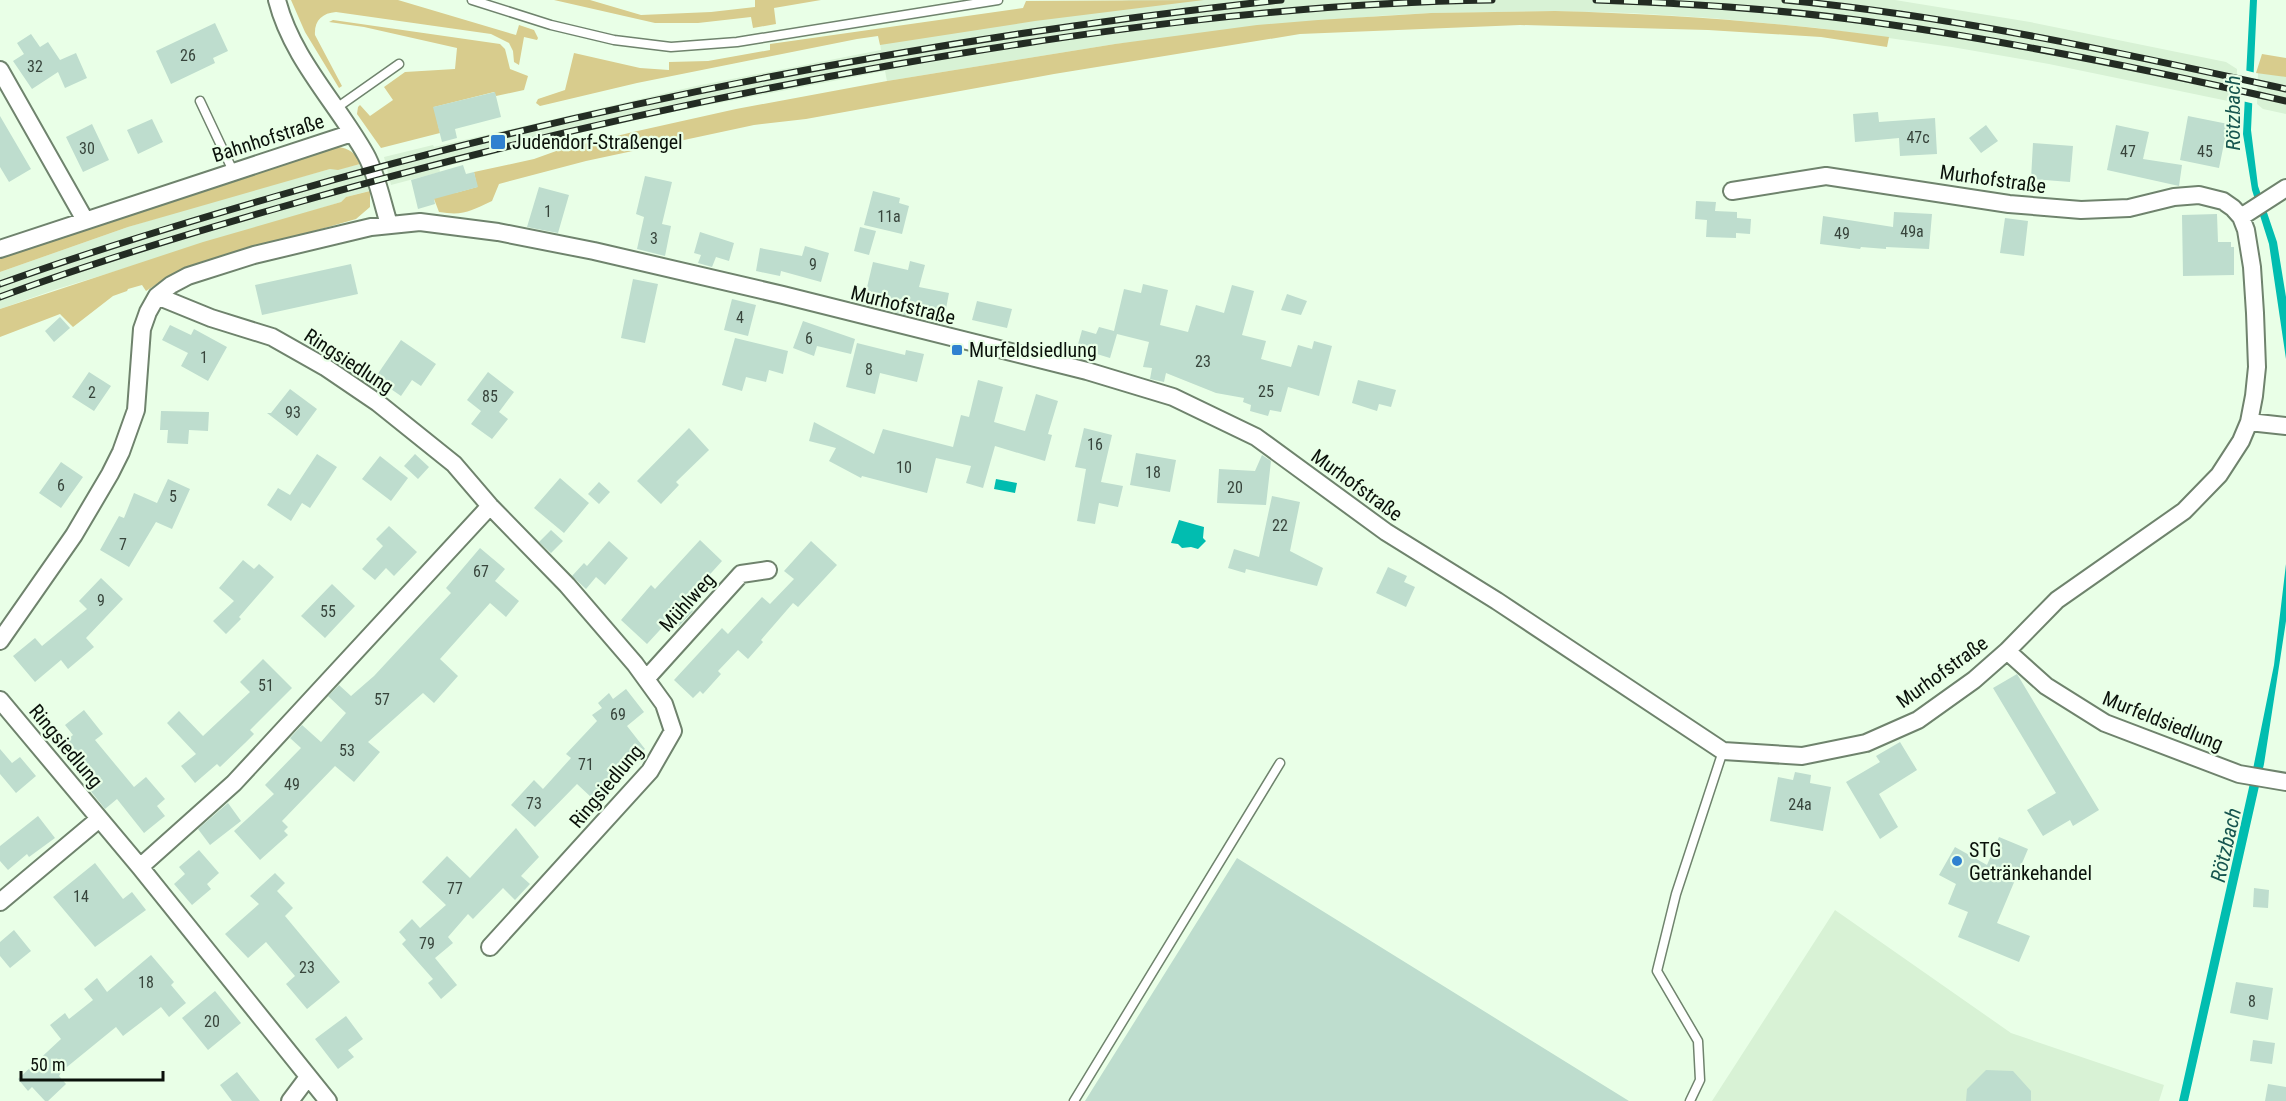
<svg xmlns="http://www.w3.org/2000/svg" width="2286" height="1101" font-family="'Roboto Condensed',sans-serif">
	<rect width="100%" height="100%" fill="#e9ffe7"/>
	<path fill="#d8f2d5" d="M1129 0H1895L2030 22 2226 62 2237 69 2236 99 2228 101 2049 64 1952 47 1818 28 1711 18 1630 13 1555 11 1431 13 1377 16 1115 44 887 81 885 71 677 111 566 136 439 168 440 172 391 185 384 157 433 145 434 147 696 86 881 50 879 36Z
		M2264 72 2286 77V114L2263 109 2257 104 2258 73Z
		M361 164 369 191 346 197 341 202 54 290 0 309V272L128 227 223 198 330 169H338Z
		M1835 910 2011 1033 2164 1085 2159 1101H1712Z"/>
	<path fill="#d8cc8d" d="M291 0H398L516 35 519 25 534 30 538 38 537 40 524 37 519 65 514 62 513 51 509 43 491 34 336 12C322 13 314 21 315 35L342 86 339 88 305 32Z
		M554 0H590L641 15 711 12 755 7V0H821L774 8 776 24 753 28 751 17 698 23H655Z
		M1204 0 1035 21 880 45 878 36 857 39 637 83 540 106 536 103 538 99 565 90 574 53 640 68 669 70V62L708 61 770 50V44L1023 8 1026 1Z
		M1555 11C1667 14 1778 22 1889 37L1887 47 1821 37 1708 30 1520 25 1300 34 1054 74 806 119 754 125 586 161 499 184 492 201C470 211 464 216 439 212L431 191 453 185 455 193 477 187 474 172 534 159 559 150 633 132 736 109 887 81 1115 44 1257 25 1318 20 1431 13Z
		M333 20 500 44 505 49 510 69 528 76 524 90 496 96 494 92 434 107 440 133 381 148 357 114 358 107 360 105 370 116 393 100 384 87 405 72 455 69 457 48 364 27 329 22Z
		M2262 54 2286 58V77L2256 73Z
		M337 147C349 148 356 153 360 164L338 170 330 169 128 227 0 272V258Z
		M370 191V207L356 219 192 266 168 277 146 291 142 285 128 289 127 291 113 296 73 327 60 314 0 337V309L203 242 341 202 346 197Z"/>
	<path fill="#01bdb0" d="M2250 0H2257L2251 130 2258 186 2277 242 2286 297V359L2269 244 2252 190 2243 134Z
		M996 479 1017 483 1015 493 994 489Z
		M1179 520 1204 527 1203 538 1206 541 1198 549 1191 547 1182 548 1178 544 1171 543Z
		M2286 564V621L2264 764 2188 1101H2179L2252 774 2274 665Z"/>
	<path fill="#e9ffe7" d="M2244 70 2256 73 2255 104 2242 101Z"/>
	<path fill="#beddce" d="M215 23 228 51 213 58 215 63 171 84 156 51Z
		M31 34 40 47 48 42 60 60 76 53 87 78 65 88 58 72 32 89 13 61 24 54 17 43Z
		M495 92 501 117 455 129 457 138 442 142 433 107Z
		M1878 112 1879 122 1935 118 1937 154 1900 156 1899 138 1855 142 1853 114Z
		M0 116 31 169 9 182 0 167Z
		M2188 116 2228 124 2219 168 2180 160Z
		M152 119 163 142 138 154 127 130Z
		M92 124 109 160 83 172 66 137Z
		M1986 125 1998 141 1981 153 1969 138Z
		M2116 125 2149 132 2143 159 2182 165 2179 186 2107 170Z
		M2033 143 2073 146 2070 182 2031 179Z
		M463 165 466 174 474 172 478 187 434 199 435 204 418 209 411 180Z
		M645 176 672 182 662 224 671 226 665 256 637 249 644 217 636 214Z
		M539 187 569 195 558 233 527 227Z
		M873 191 900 198 899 203 909 206 902 234 864 225Z
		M1696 201 1716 202 1715 211 1737 212V218L1751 219 1750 234 1736 233V238L1706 237 1707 220 1695 219Z
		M1894 212 1932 214 1929 249 1886 247V249L1861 247 1860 249 1820 244 1823 216 1893 227Z
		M2217 214 2218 242H2231V247H2234V275L2183 276 2182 215Z
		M2005 218 2028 221 2024 256 2000 253Z
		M860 227 876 231 869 255 854 251Z
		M700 232 734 243 729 261 716 257 712 267 698 263 701 255 694 253Z
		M805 246 829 253 821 282 781 271 780 276 756 271 760 248 802 256Z
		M910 261 925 265 919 287 949 293 945 314 936 312 934 317 910 313 909 316 895 312 896 307 864 300 873 262 908 270Z
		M351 264 358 294 262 315 255 285Z
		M633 279 658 284 645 343 621 338Z
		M1143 284 1168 290 1160 325 1188 332 1196 305 1224 313 1232 285 1254 291 1242 335 1266 341 1261 359 1291 367 1298 345 1312 349 1314 341 1332 346 1319 396 1288 387 1281 412 1270 410 1268 416 1250 411 1251 405 1243 402 1244 398 1216 393 1166 373 1164 382 1150 379 1152 368 1143 367 1149 342 1117 334 1110 358 1077 348 1082 330 1096 334 1099 327 1114 331 1124 289 1141 293Z
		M1287 294 1307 301 1301 315 1281 310Z
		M732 299 756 305 748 336 724 330Z
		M977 301 1012 309 1007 328 972 320Z
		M60 317 70 328 54 342 45 331Z
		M803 321 855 339 851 354 817 346 814 356 793 348Z
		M170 325 191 335 194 329 227 347 208 381 181 366 188 353 162 340Z
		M735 338 788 351 783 374 769 370 766 382 746 377 742 391 722 385Z
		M401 340 436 364 421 386 412 380 401 396 375 378Z
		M857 343 905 355 906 350 924 354 917 382 880 373 875 394 846 387Z
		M89 372 111 386 94 411 72 397Z
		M488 372 514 392 499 412 508 419 492 439 471 424 481 411 467 400Z
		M978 380 1003 387 994 422 1025 431 1036 394 1058 401 1048 434 1052 435 1045 461 995 446 983 488 966 483 971 466 936 458 927 493 862 476 861 478 829 461 836 448 809 441 814 422 874 454 883 429 953 447 961 415 969 417Z
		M1358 380 1396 390 1391 407 1379 404 1377 411 1352 403Z
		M290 389 317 409 297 436 267 413H271Z
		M161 411 209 412 208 431 189 430 188 444 167 443 168 430H160Z
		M689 428 709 450 676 482 679 485 661 504 637 481Z
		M1084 428 1112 435 1101 482 1123 486 1118 507 1099 503 1095 524 1077 521 1086 469 1075 467Z
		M1136 453 1176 460 1170 492 1130 485Z
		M317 454 337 467 310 508 302 503 291 521 267 505 278 488 290 495Z
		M415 454 429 467 418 479 404 466Z
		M1262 455 1271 461 1266 505 1217 503 1219 469 1255 471Z
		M380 456 408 478 391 501 362 479Z
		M61 462 83 477 61 508 39 493Z
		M560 478 589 503 564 533 534 508Z
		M168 479 190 489 172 529 156 522 129 567 100 550 119 516 124 518 134 493 157 503Z
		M599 482 610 492 599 504 588 494Z
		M1272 496 1300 502 1290 551 1323 568 1317 586 1246 569 1245 573 1228 568 1234 549 1259 557Z
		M389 526 417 552 394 576 386 568 375 580 362 569 383 546 376 539Z
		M551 530 563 541 551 553 539 542Z
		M700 540 722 561 684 603 693 611 679 626 670 619 647 644 621 620 651 585 655 589Z
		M609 541 628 558 605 585 596 577 586 589 572 576 584 563 587 566Z
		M811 541 837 565 798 607 793 603 761 640 763 642 748 659 738 650 718 671 721 674 703 694 700 691 693 698 674 680 722 628 728 634 762 597 770 604 794 579 784 571Z
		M480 548 505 569 495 581 519 601 506 617 490 603 440 659 458 676 434 703 423 693 368 742 380 752 354 782 335 766 282 821 288 827 284 831 288 835 260 860 234 831 274 794 265 785 301 748 290 738 302 725 321 742 346 713 328 696 339 685 351 696 374 676 451 593 446 588Z
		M243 560 254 569 259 564 274 577 239 617 241 619 226 634 213 621 234 601 219 588Z
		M1388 567 1407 576 1404 582 1415 587 1406 607 1376 593Z
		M101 578 123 599 86 638 94 647 68 669 61 660 35 682 13 656 35 638 42 646 87 609 79 601Z
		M332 584 355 606 325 638 301 616Z
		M263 659 292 688 250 730 254 734 245 743 220 767 217 764 195 783 181 766 196 754 167 723 179 711 203 736 250 692 240 682Z
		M2017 674 2099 810 2073 826 2070 820 2043 836 2027 810 2056 793 1993 688Z
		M626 689 644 712 627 726 645 749 622 767 592 798 577 784 535 827 511 805 534 780 543 789 571 758 566 754 597 721 592 715 602 708 598 703 609 693 613 699Z
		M84 710 103 734 95 740 134 787 146 777 165 799 157 806 165 816 144 833 117 799 105 809 89 789 96 783 87 772 91 769 67 740 73 735 65 725Z
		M1900 742 1917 770 1879 794 1898 827 1880 839 1846 782 1880 762 1876 756Z
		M0 749 12 763 20 757 36 776 16 793 0 774Z
		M1795 772 1811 775 1810 783 1831 787 1823 831 1770 821 1778 777 1793 780Z
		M228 803 241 821 210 845 198 829Z
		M38 816 55 838 29 857 27 854 8 870 0 861V846Z
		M516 828 539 857 521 876 530 884 515 900 503 888 473 919 468 914 448 937 453 943 435 958 457 985 441 999 428 983 433 979 402 944 406 940 399 932 412 919 420 928 446 905 422 882 447 856 470 878Z
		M1999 837 2028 849 1997 923 2030 936 2019 962 1958 937 1968 912 1948 904 1956 884 1939 875 1955 847 1987 865Z
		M199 850 219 873 207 884 211 889 192 905 174 884 185 874 179 867Z
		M1237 858 1629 1101H1085Z
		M95 863 123 899 132 892 146 910 95 947 53 897Z
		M275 873 285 883 277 891 293 908 285 916 340 982 307 1009 286 984 295 976 266 942 248 958 225 934 259 904 250 896Z
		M2254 888 2269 890 2268 908 2253 907Z
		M14 930 31 951 10 968 0 956V942Z
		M151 955 174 982 171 985 186 1003 169 1017 161 1007 123 1036 116 1027 62 1071 59 1076 66 1084 48 1101H45L32 1087 28 1091 18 1079 61 1039 50 1025 65 1013 69 1019 93 1000 84 989 97 978 107 992Z
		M2236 982 2273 988 2268 1020 2230 1013Z
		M215 991 241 1023 208 1050 182 1018Z
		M346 1016 363 1039 348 1050 354 1057 338 1069 315 1039Z
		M2253 1040 2275 1043 2272 1064 2250 1061Z
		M1986 1070 2013 1071 2031 1091V1101H1966L1967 1089Z
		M237 1072 260 1101H232L220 1085Z
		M2268 1084 2286 1087V1101H2265Z"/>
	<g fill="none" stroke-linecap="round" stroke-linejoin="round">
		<g stroke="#6f836d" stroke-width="11">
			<path id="lane" d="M472 0 551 25 614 40 671 47 737 42 998 0
				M200 101 233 171
				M335 109 399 64
				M1074 1101 1280 763
				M1690 1101 1700 1080 1698 1041 1657 971 1676 894 1723 751"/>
		</g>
		<g stroke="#6f836d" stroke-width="20">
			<path id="street" d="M277 0C292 59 337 103 366 155 377 175 382 202 389 224
				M0 70 85 220
				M2241 217 2286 188
				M0 249 352 133
				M2249 422 2286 426
				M490 506 567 585 635 664 664 704 673 731 650 771 490 947
				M0 641 74 535 110 474 121 452 136 410 142 329 148 312 157 296 171 285 188 276 254 255 371 227 420 222 498 232 594 251 783 295 1087 371 1173 397 1256 437 1386 532 1497 601 1723 751 1802 756 1866 743 1918 720 1974 680 2007 651 2057 600 2184 511 2219 475 2241 441 2249 422 2254 396 2257 367 2255 313 2252 267 2246 230 2241 217 2233 208 2223 201 2199 195 2174 197 2129 208 2081 210 2009 204 1826 176 1732 191
				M2007 651 2046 686 2105 723 2239 774 2286 782
				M646 679 741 574 768 570
				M0 700 140 867 328 1101
				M140 867 234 783 490 506 454 464 378 403 325 367 272 337 211 318 157 296
				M0 902 99 819
				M290 1101 308 1077"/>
		</g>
		<use href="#lane" stroke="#fff" stroke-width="8"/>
		<use href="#street" stroke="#fff" stroke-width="16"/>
		<g stroke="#232c23" stroke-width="7">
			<path id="rail" d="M1596 0C1681 3 1765 8 1849 19 1996 38 2142 68 2286 101
				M1785 0C1954 16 2121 53 2286 89
				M0 284C91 251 184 223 277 196 606 100 941 37 1281 0
				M0 297C91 263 184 235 278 208 482 149 688 101 898 64 1094 30 1293 3 1492 0"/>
		</g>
		<use href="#rail" stroke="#e9ffe7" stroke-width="4.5" stroke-dasharray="14" stroke-linecap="butt"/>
	</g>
	<g fill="#3081d0" stroke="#e9ffe7" stroke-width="2">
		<rect x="490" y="134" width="16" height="16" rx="3"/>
		<rect x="951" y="344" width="12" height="12" rx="3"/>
		<circle cx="1957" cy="861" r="6"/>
	</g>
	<g text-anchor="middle" stroke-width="4.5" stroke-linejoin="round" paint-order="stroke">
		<g font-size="16" fill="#37443b">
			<text x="188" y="61">26</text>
			<text x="35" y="72">32</text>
			<text x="1918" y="143">47c</text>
			<text x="87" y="154">30</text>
			<text x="2128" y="157">47</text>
			<text x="2205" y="157">45</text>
			<text x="548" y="217">1</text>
			<text x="889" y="222">11a</text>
			<text x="1912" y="237">49a</text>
			<text x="1842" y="239">49</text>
			<text x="654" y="244">3</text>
			<text x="813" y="270">9</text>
			<text x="740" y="323">4</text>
			<text x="809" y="344">6</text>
			<text x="204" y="363">1</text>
			<text x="1203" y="367">23</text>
			<text x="869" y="375">8</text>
			<text x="1266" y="397">25</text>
			<text x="92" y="398">2</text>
			<text x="490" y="402">85</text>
			<text x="293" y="418">93</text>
			<text x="1095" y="450">16</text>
			<text x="904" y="473">10</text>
			<text x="1153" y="478">18</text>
			<text x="61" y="491">6</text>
			<text x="1235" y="493">20</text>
			<text x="173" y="502">5</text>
			<text x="1280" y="531">22</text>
			<text x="123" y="550">7</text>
			<text x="481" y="577">67</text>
			<text x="101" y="606">9</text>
			<text x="328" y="617">55</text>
			<text x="266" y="691">51</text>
			<text x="382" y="705">57</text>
			<text x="618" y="720">69</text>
			<text x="347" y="756">53</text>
			<text x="586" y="770">71</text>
			<text x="292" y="790">49</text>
			<text x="534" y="809">73</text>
			<text x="1800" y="810">24a</text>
			<text x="455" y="894">77</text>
			<text x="81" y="902">14</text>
			<text x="427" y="949">79</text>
			<text x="307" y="973">23</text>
			<text x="146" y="988">18</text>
			<text x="2252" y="1007">8</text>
			<text x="212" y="1027">20</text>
		</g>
		<g font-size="20" fill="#0a110a" stroke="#e9ffe7">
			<text transform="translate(268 138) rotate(-18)" y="7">Bahnhofstraße</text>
			<text transform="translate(1993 179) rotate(8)" y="7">Murhofstraße</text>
			<text transform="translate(903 305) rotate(14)" y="7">Murhofstraße</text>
			<text transform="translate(349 361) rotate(33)" y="7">Ringsiedlung</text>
			<text transform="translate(1357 485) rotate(36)" y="7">Murhofstraße</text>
			<text transform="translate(687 602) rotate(-48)" y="7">Mühlweg</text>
			<text transform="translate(1942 672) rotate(-36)" y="7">Murhofstraße</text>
			<text transform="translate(2163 721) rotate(22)" y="7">Murfeldsiedlung</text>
			<text transform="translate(66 746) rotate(50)" y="7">Ringsiedlung</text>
			<text transform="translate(606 786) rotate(-50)" y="7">Ringsiedlung</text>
		</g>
		<g font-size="20" fill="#0a110a" stroke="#e9ffe7" text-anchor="start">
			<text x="512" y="149">Judendorf-Straßengel</text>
			<text x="969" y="357">Murfeldsiedlung</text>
			<text x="1969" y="857">STG<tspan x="1969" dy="23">Getränkehandel</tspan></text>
		</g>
		<g font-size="21" font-style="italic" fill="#16554f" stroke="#e9ffe7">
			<text transform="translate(2233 113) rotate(-90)" y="7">Rötzbach</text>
			<text transform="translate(2226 845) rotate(-77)" y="7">Rötzbach</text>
		</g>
	</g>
	<path d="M21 1071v9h142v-9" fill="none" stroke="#0a110a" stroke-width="3"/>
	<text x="30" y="1071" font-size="18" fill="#0a110a" stroke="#e9ffe7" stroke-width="4.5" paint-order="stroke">50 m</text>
</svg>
